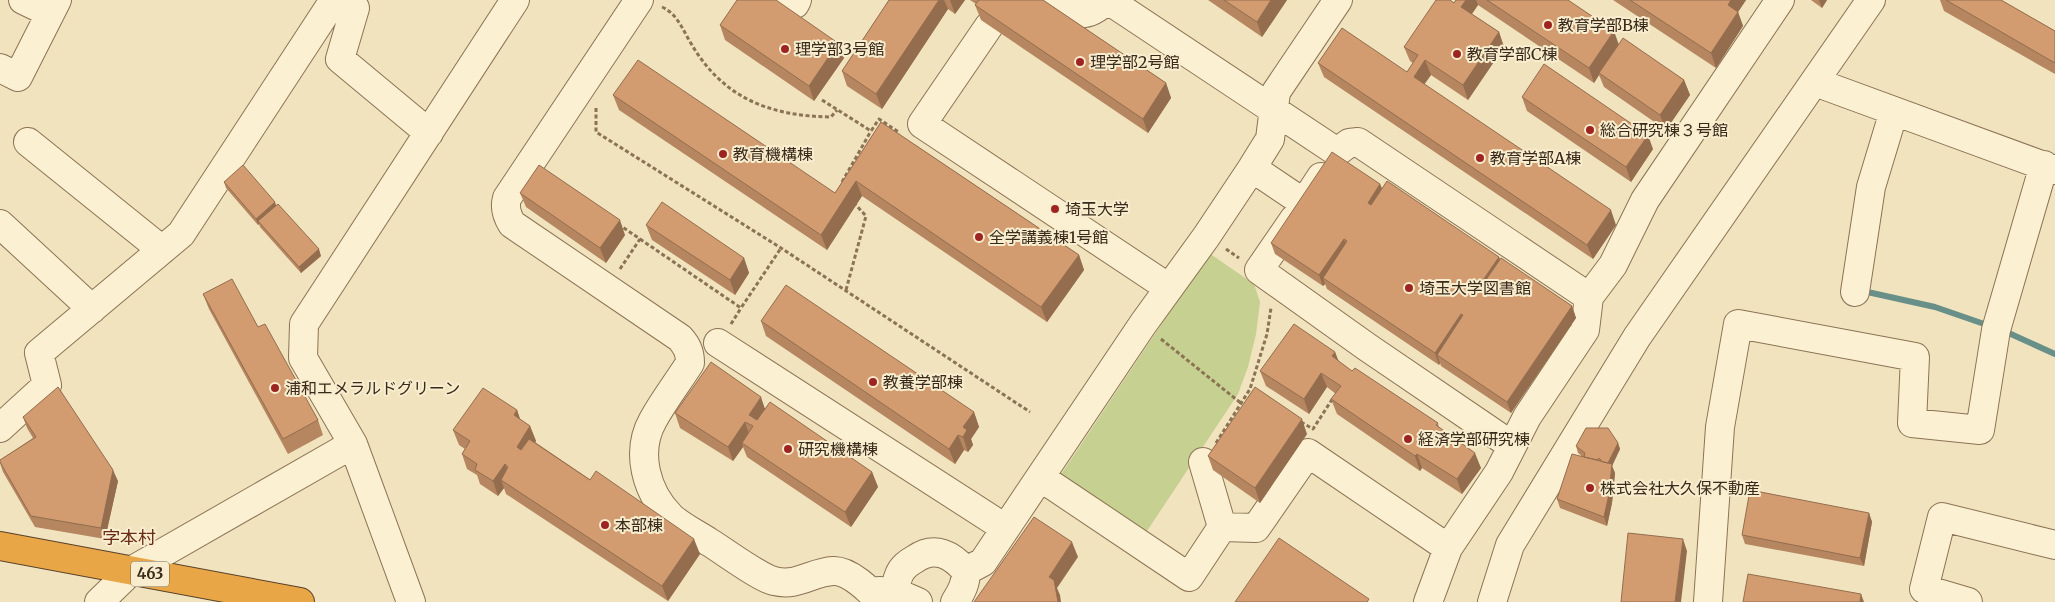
<svg xmlns="http://www.w3.org/2000/svg" width="2055" height="602" font-family="Merriweather,'Noto Sans JP',serif">
	<rect width="100%" height="100%" fill="#f1e3be"/>
	<path fill="#c6d091" d="M1209 253 1254 284 1260 302 1256 334 1248 367 1238 394 1145 534 1060 476Z"/>
	<g fill="none" stroke-linecap="round" stroke-linejoin="round">
		<path stroke="#689088" stroke-width="6" d="M1863 291 1935 307 1990 326
			M2002 330 2055 354"/>
		<g stroke="#8b7355" stroke-width="30">
			<path id="minor" d="M23 0 50 13
				M342 0 355 8 340 59 429 133
				M639 0 507 198C504 208 507 216 512 224L680 338C687 346 690 352 690 363 678 382 664 400 653 420 635 452 646 492 671 517 682 527 697 534 709 542 724 551 760 578 774 581 798 587 812 572 833 571 849 570 871 591 879 602
				M784 0 791 5 795 4 797 0
				M1053 0C1069 18 1090 18 1106 0
				M1108 0 1337 152 1349 143 1358 142 1589 297
				M989 26 922 124 1169 288
				M0 68 18 77 57 0
				M1815 82 2055 170
				M28 142 162 250
				M1252 168 1304 203 1321 177
				M1294 219 1259 270 1367 347 1511 445
				M0 224 92 309
				M1855 292 1871 187 1894 111
				M718 343 1005 528
				M0 428 47 385 39 353 181 234 334 0
				M1203 462 1222 527 1256 528 1308 453 1448 548 1428 602
				M1040 477 1189 577 1222 527
				M1448 548 1499 472 1527 417 1585 330 1589 297 1613 265 1645 200 1780 0
				M966 571 983 562 1143 324 1206 237 1252 168 1270 139 1276 92 1338 0
				M879 591 895 592 918 602
				M99 602 131 571 353 444
				M411 602 353 444 303 358 304 324 515 0
				M894 602C895 593 895 584 899 575 902 567 908 563 915 559 935 545 952 555 966 571 966 583 962 591 955 602
				M1492 602 1510 545 1637 337 1871 0
				M1708 602 1720 427 1738 324 1915 357 1912 423 1980 430 1996 330 2044 165
				M1968 602 1924 589 1942 517 2055 545"/>
		</g>
		<g stroke="#58412a" stroke-width="30">
			<path id="highway" d="M0 546 300 602"/>
		</g>
		<path stroke="#8b7355" stroke-width="3" stroke-dasharray="4 2.5" stroke-linecap="butt" d="M662 7C678 14 683 31 692 45 724 99 771 116 831 117L837 110
			M822 100 871 131 879 119 900 133
			M596 108V132L781 248 1030 412
			M842 182 871 131
			M640 239 741 308 781 248
			M1226 249 1239 258
			M620 269 640 239 621 226
			M846 290 866 216 854 203
			M731 324 741 308
			M1161 339 1242 404
			M1301 422 1313 429 1333 398
			M1216 443 1250 389 1267 334 1271 308"/>
		<use href="#minor" stroke="#fbf0d1" stroke-width="28"/>
		<use href="#highway" stroke="#e8a646" stroke-width="28"/>
	</g>
	<path fill="#b58660" d="M889 0H965L955 14 948 9 882 109 847 86 842 71Z
		M970 0H1043L1166 83 1171 98 1148 133 981 20 975 5 976 4Z
		M1208 0H1287L1262 37Z
		M1456 0H1568L1618 44 1684 80 1690 95 1666 130 1604 87 1599 75 1594 83 1478 5 1472 14 1499 32 1504 47 1468 100 1431 75 1424 84 1616 225 1593 259 1324 77 1318 63 1407 72 1413 63 1410 61 1404 47 1454 3Z
		M1613 0H1746L1738 12 1743 26 1716 68Z
		M1811 0H1827L1822 8Z
		M1940 0H2001L2055 31V74L1944 11Z
		M720 25 838 43 844 58 814 101 725 40Z
		M613 95 835 193 881 122 1079 255 1084 270 1047 322 862 196 827 250 619 110Z
		M1522 97 1653 149 1631 182 1527 111Z
		M224 182 276 205 321 256 301 273 260 227 259 224 258 225 226 188Z
		M1380 184 1382 189 1499 257 1500 260 1572 306 1576 318 1511 413 1441 366 1440 363 1439 365 1327 289 1325 284 1323 286 1275 254 1271 243Z
		M520 193 625 235 606 263 526 207Z
		M646 225 744 258 749 273 735 295 652 240Z
		M203 294 258 327 318 420 323 435 288 454 209 309Z
		M761 321 974 412 979 427 971 439 973 445 968 452 964 450 955 464 766 336Z
		M1335 352 1338 361 1352 371 1438 423 1439 428 1481 468 1462 494 1422 468 1420 471 1337 414 1331 399 1336 394 1327 387 1309 414 1266 386 1260 371Z
		M765 408 872 472 878 487 851 527 747 457 743 447 733 461 680 428 675 413Z
		M517 410 520 419 530 426 536 441 535 442 700 554 668 601 506 494 504 488 498 496 480 484 477 475 467 469 462 454 465 449 459 445 453 430Z
		M23 417 118 481 105 539 35 527 3 472 0 463V460L33 438 27 428Z
		M1307 434 1260 503 1213 470 1208 456Z
		M1618 443 1620 449 1612 466 1615 473 1612 503 1607 526 1560 508 1557 499 1583 457 1578 453 1576 446Z
		M1869 513 1872 522 1864 566 1745 544 1742 535Z"/>
	<path fill="#936d4e" d="M939 0H944L948 9 882 109 876 94Z
		M950 0H965L955 14Z
		M1271 0H1287L1262 37 1257 22Z
		M1466 0H1476L1478 5 1466 22 1461 7Z
		M1731 0H1746L1738 12 1743 26 1716 68 1711 53 1728 5Z
		M1819 0H1827L1822 8Z
		M1614 31 1619 45 1599 73V75L1594 83 1589 68Z
		M1499 32 1504 47 1468 100 1463 85Z
		M838 43 844 58 814 101 809 86Z
		M1425 60 1431 75 1419 92 1414 77Z
		M1684 80 1690 95 1666 130 1660 115Z
		M1166 83 1171 98 1148 133 1143 119Z
		M1648 135 1653 149 1631 182 1626 167Z
		M856 181 862 196 827 250 821 235Z
		M1380 184 1385 196 1372 214 1368 203Z
		M275 202 277 208 258 221 259 224 258 225 256 219Z
		M1611 210 1616 225 1593 259 1587 245Z
		M620 220 625 235 606 263 600 248Z
		M1344 239 1348 250 1323 278 1325 284 1323 286 1319 275Z
		M319 249 321 256 301 273 299 267Z
		M1079 255 1084 270 1047 322 1041 307Z
		M1499 257 1503 268 1476 307 1472 296Z
		M744 258 749 273 735 295 730 280Z
		M1572 306 1576 318 1511 413 1507 402Z
		M1461 314 1465 325 1437 355 1440 363 1439 365 1435 353Z
		M1335 352 1341 367 1332 356Z
		M1321 373 1327 387 1309 414 1304 399Z
		M761 397 766 412 755 430 749 415Z
		M517 410 522 425 514 415Z
		M974 412 979 427 971 439 973 445 968 452 963 437V427Z
		M1302 419 1307 434 1260 503 1255 488Z
		M745 422 750 437 742 443 743 447 733 461 728 447Z
		M530 426 536 441 522 462 517 447Z
		M958 435 964 450 955 464 949 449Z
		M1618 443 1620 449 1612 466 1615 473 1612 503 1607 526 1604 517 1607 466Z
		M1475 453 1481 468 1462 494 1457 479Z
		M1417 454 1422 468 1420 471 1415 456Z
		M505 464 511 479 501 480 504 488 498 496 493 481Z
		M113 470 118 481 105 539 101 528Z
		M872 472 878 487 851 527 845 512Z
		M1869 513 1872 522 1864 566 1860 558Z
		M694 539 700 554 668 601 662 586Z
		M1683 539 1687 551 1681 602H1675Z
		M1072 542 1078 557 1057 588 1060 595 1061 602H1058L1049 577Z
		M1861 594 1864 602H1860Z"/>
	<path fill="#d29c70" stroke="#936d4e" d="M737 0H776L838 43 809 86 720 25Z
		M889 0H939L876 94 842 71Z
		M979 0H1043L1166 83 1143 119 975 5Z
		M1224 0H1271L1257 22Z
		M1436 0H1450L1454 3 1456 0H1466L1461 7 1499 32 1463 85 1425 60 1414 77 1611 210 1587 245 1318 63 1342 28 1407 72 1418 55 1404 47Z
		M1487 0H1568L1614 31 1589 68Z
		M1630 0H1731L1728 5 1738 12 1711 53Z
		M1946 0H2001L2055 31V63Z
		M1623 38 1684 80 1660 115 1599 73Z
		M638 60 835 193 881 122 1079 255 1041 307 856 181 821 235 613 95Z
		M1544 64 1648 135 1626 167 1522 97Z
		M1332 152 1380 184 1368 203 1371 205 1387 181 1499 257 1472 296 1474 297 1501 258 1572 306 1507 402 1437 355 1463 315 1461 314 1435 353 1323 278 1347 241 1344 239 1319 275 1271 243Z
		M243 165 275 202 256 219 224 182Z
		M539 165 620 220 600 248 520 193Z
		M662 202 744 258 730 280 646 225Z
		M278 204 319 249 299 267 258 221Z
		M232 279 258 327 265 324 318 420 283 439 203 294Z
		M786 285 974 412 963 427 967 430 963 437 958 435 949 449 761 321Z
		M1294 324 1335 352 1332 356 1352 371 1355 368 1438 423 1436 425 1475 453 1457 479 1417 454 1415 456 1331 399 1341 386 1321 373 1304 399 1260 371Z
		M711 362 761 397 749 415 757 420 770 402 872 472 845 512 742 443 753 426 745 422 728 447 675 413Z
		M58 387 113 470 101 528 31 516 0 462V460L36 437 23 417Z
		M1255 387 1302 419 1255 488 1208 456Z
		M483 388 517 410 514 415 530 426 517 447 521 450 529 439 590 480 596 471 694 539 662 586 501 480 508 467 505 464 493 481 475 470 477 464 462 454 470 441 453 430Z
		M1586 428H1608L1618 443 1608 463 1603 462 1599 458 1598 460 1584 457 1585 453 1576 446Z
		M1572 454 1612 464 1609 494 1604 517 1557 499Z
		M1750 490 1869 513 1860 558 1742 535Z
		M1034 517 1072 542 1049 577 1054 580 1058 602H974Z
		M1628 533 1683 539 1675 602H1621Z
		M1279 538 1369 599 1367 602H1235Z
		M1748 574 1861 594 1860 602H1743Z"/>
	<g fill="#9e2421" stroke="#f8edce" stroke-width="2">
		<circle cx="1548" cy="25" r="5"/>
		<circle cx="785" cy="49" r="5"/>
		<circle cx="1457" cy="54" r="5"/>
		<circle cx="1080" cy="62" r="5"/>
		<circle cx="1590" cy="130" r="5"/>
		<circle cx="723" cy="154" r="5"/>
		<circle cx="1480" cy="158" r="5"/>
		<circle cx="1055" cy="209" r="5"/>
		<circle cx="979" cy="237" r="5"/>
		<circle cx="1409" cy="288" r="5"/>
		<circle cx="873" cy="382" r="5"/>
		<circle cx="275" cy="388" r="5"/>
		<circle cx="1408" cy="439" r="5"/>
		<circle cx="788" cy="449" r="5"/>
		<circle cx="1590" cy="488" r="5"/>
		<circle cx="605" cy="525" r="5"/>
	</g>
	<g text-anchor="middle" stroke-width="4" stroke-linejoin="round" paint-order="stroke">
		<rect fill="#f8edce" stroke="#726451" stroke-width="1" x="131" y="561.5" width="38" height="25" rx="4"/>
		<g font-size="15" font-weight="bold" fill="#392a1b">
			<text x="150" y="579">463</text>
		</g>
		<g font-size="16" fill="#392a1b" stroke="#f8edce" text-anchor="start">
			<text x="1558" y="31">教育学部B棟</text>
			<text x="795" y="55">理学部3号館</text>
			<text x="1467" y="60">教育学部C棟</text>
			<text x="1090" y="68">理学部2号館</text>
			<text x="1600" y="136">総合研究棟３号館</text>
			<text x="733" y="160">教育機構棟</text>
			<text x="1490" y="164">教育学部A棟</text>
			<text x="1065" y="215">埼玉大学</text>
			<text x="989" y="243">全学講義棟1号館</text>
			<text x="1419" y="294">埼玉大学図書館</text>
			<text x="883" y="388">教養学部棟</text>
			<text x="285" y="394">浦和エメラルドグリーン</text>
			<text x="1418" y="445">経済学部研究棟</text>
			<text x="798" y="455">研究機構棟</text>
			<text x="1600" y="494">株式会社大久保不動産</text>
			<text x="615" y="531">本部棟</text>
		</g>
		<g font-size="18" fill="#692b17" stroke="#f8edce">
			<text x="129" y="544">字本村</text>
		</g>
	</g>
</svg>
